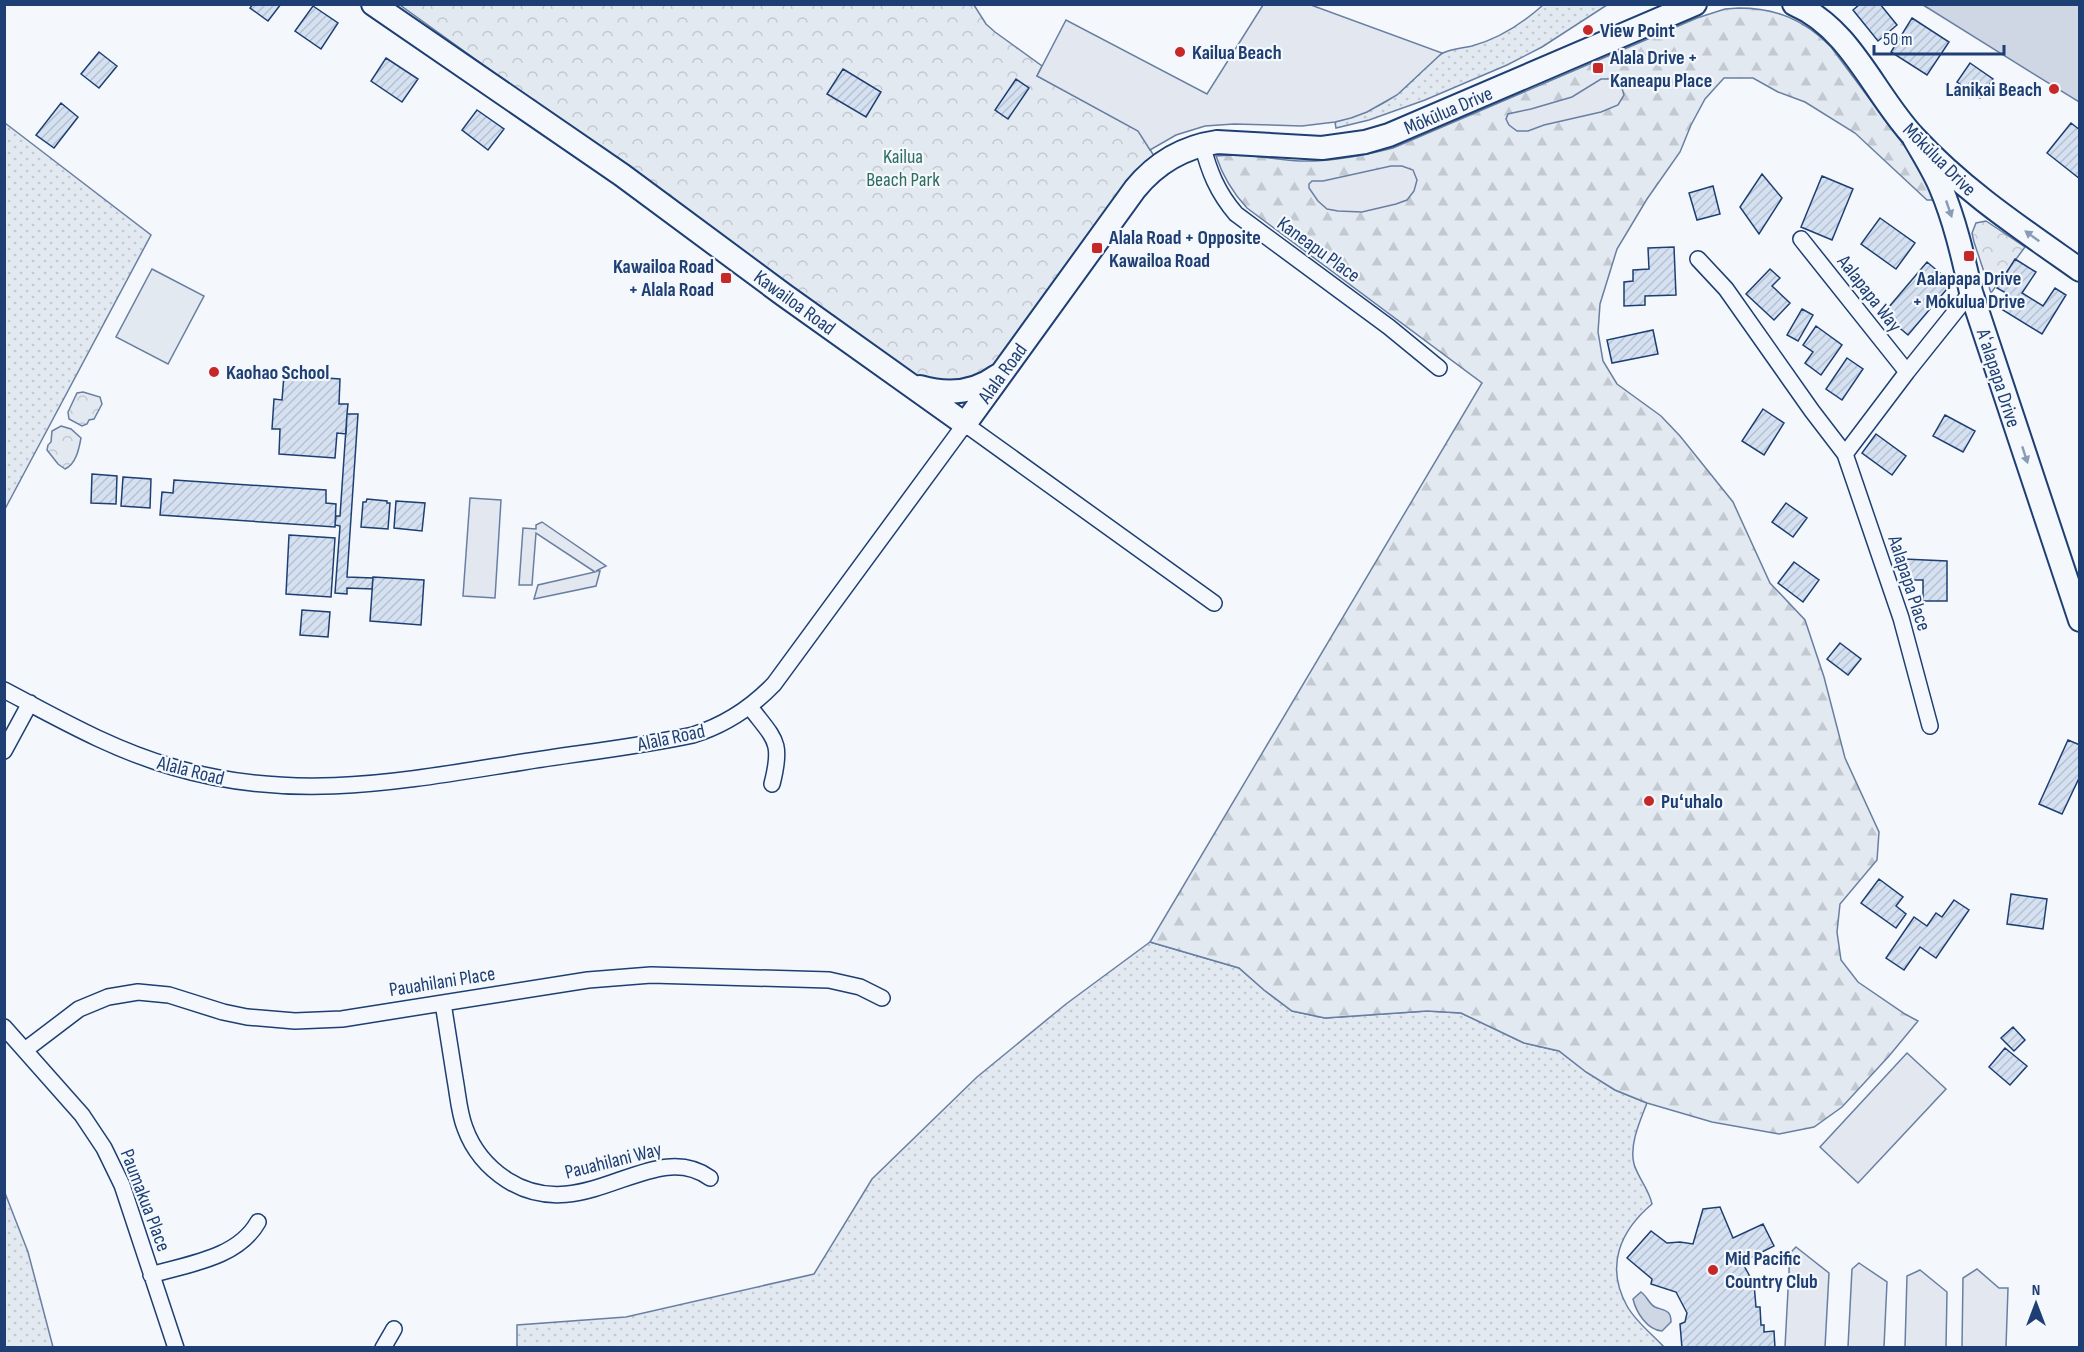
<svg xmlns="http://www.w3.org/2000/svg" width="2084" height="1352" font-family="'Sofia Sans Condensed',sans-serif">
	<defs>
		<pattern id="grass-dots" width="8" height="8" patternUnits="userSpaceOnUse" patternTransform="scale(1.5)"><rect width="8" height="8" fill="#e3e9f0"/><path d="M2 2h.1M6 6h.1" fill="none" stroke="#c2c9d1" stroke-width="1.8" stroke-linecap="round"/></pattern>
		<pattern id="forest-firs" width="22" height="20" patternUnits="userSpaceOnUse" patternTransform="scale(1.5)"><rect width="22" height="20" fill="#e3e9f0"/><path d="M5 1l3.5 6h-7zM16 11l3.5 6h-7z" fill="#c2c9d1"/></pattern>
		<pattern id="park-crowns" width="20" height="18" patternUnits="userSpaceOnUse" patternTransform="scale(1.5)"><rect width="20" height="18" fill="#e3e9f0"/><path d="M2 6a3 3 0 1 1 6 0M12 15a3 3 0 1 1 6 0" fill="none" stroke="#c2c9d1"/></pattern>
		<pattern id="building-hatch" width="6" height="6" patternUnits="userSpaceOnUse" patternTransform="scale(1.5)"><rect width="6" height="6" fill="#d5e0f0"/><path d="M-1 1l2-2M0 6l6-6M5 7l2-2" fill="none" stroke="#b6c1d1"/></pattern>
	</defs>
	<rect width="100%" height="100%" fill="#f4f7fb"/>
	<path fill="url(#grass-dots)" stroke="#687fa3" stroke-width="1.5" d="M1543 5H1607L1542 47 1507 65 1425 100 1369 120 1336 128 1335 122C1356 116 1380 108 1397 94 1413 83 1425 64 1441 54 1449 49 1463 48 1472 46 1498 39 1523 23 1543 5Z
		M5 123 151 235 5 509Z
		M1150 942 1239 968 1264 990 1292 1011 1325 1018 1427 1011 1461 1013 1524 1043 1559 1051 1586 1072 1615 1090 1647 1103C1640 1121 1629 1145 1634 1164 1638 1178 1649 1189 1652 1204 1620 1231 1605 1266 1627 1306 1636 1322 1652 1334 1664 1347L517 1348V1325L626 1317 814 1274 872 1179 977 1077 1066 1004Z
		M5 1193 28 1252 53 1347H5Z"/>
	<path fill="url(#forest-firs)" stroke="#687fa3" stroke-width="1.5" d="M1739 8C1776 8 1805 20 1831 47L1912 156 1939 200H1927L1855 133 1805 102 1778 92 1753 78H1724L1705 99 1691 125 1680 152 1647 199 1617 249 1600 304 1598 332 1603 361 1617 384 1661 416 1680 436 1733 502 1770 583 1805 620 1824 677 1845 758 1879 832 1877 860 1840 904 1837 932 1841 960 1858 982 1905 1014 1918 1021 1889 1056 1842 1107 1814 1127 1779 1134 1712 1122 1647 1103 1615 1090 1586 1072 1559 1051 1524 1043 1461 1013 1427 1011 1325 1018 1292 1011 1264 990 1239 968 1150 942 1482 383 1247 208C1232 192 1223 177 1216 156 1244 153 1272 159 1300 161 1332 162 1362 156 1393 148L1697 18 1725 9Z"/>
	<path fill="url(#park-crowns)" stroke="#687fa3" stroke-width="1.5" d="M400 5H974L986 24 995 32 1042 66 1037 76 1139 131 1154 156 1000 359C977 379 942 390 913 374 906 370 900 365 894 360Z
		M1986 221 2025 247 1991 293 1974 242 1972 233 1976 223Z
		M83 392 100 397 102 404 94 419 89 420 87 424 82 426 69 419 68 412 77 393Z
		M61 426 71 429 81 438C79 449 76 464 65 469L58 464 47 450 48 445 51 442 52 431Z"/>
	<path fill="#e3e9f0" stroke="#687fa3" stroke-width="1.5" d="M152 269 204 296 168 364 116 337Z"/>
	<path fill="#e3e8f0" stroke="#687fa3" stroke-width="1.5" d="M1263 5H1311L1442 53 1397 95 1367 112 1351 118 1335 122 1302 126 1234 124 1205 126 1176 135 1150 150 1138 131 1037 76 1066 20 1207 94Z
		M1601 79H1612L1618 81 1621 85 1624 95 1618 105 1601 112 1544 125 1528 131H1517L1509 125 1506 119 1508 114 1531 109 1572 97Z
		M1391 166H1402L1413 170 1417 180 1414 191 1407 200 1396 204 1362 212 1338 211 1327 209 1318 201 1309 188V184L1312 181H1323Z
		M470 498 501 500 495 598 463 596Z
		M542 522 606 566 596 571H600L596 586 534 599 538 585 595 572 536 533 532 585H519L523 528 536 529V525Z
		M1907 1053 1946 1089 1858 1183 1820 1147Z
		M1796 1247 1829 1273 1825 1347H1785L1790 1253Z
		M1859 1263 1887 1282 1884 1347H1848L1852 1269Z
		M1977 1269 1999 1288H2008L2006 1347H1962L1963 1278Z
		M1920 1270 1947 1292 1946 1347H1905L1907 1276Z"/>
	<path fill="#cfd7e4" stroke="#687fa3" stroke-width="1.5" d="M1923 5H2079V102Z
		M1641 1292C1647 1296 1649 1304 1655 1307 1664 1311 1671 1309 1671 1322L1662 1331C1647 1330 1636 1312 1633 1299Z"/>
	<path fill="url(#building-hatch)" stroke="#1d3f73" stroke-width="1.5" d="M253 4H281L268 21 250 8Z
		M1860 4H1880L1897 25 1878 41 1853 10Z
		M313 6 338 23 321 49 295 31Z
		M1912 18 1949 42 1927 75 1891 52Z
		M99 52 117 66 99 88 81 74Z
		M386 58 418 79 402 102 371 81Z
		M1970 63 1993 79 1980 98 1957 82Z
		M843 69 881 92 866 117 827 94Z
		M1016 79 1029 88 1008 119 995 110Z
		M61 103 78 117 54 148 36 135Z
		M477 110 504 129 488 150 462 130Z
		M2071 123 2080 130V179L2047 153Z
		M1762 174 1782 198 1759 234 1740 207Z
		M1822 176 1853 189 1832 240 1801 227Z
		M1713 186 1720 214 1697 220 1689 193Z
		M1880 218 1915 243 1896 269 1861 244Z
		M1674 247 1676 295 1645 296V305L1624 306V282L1633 281V270L1649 269 1648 248Z
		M2015 259 2036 272 2022 293 2043 306 2055 288 2066 295 2042 334 1998 307 2006 293 1997 288Z
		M1927 262 1952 283 1908 335 1883 314Z
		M1770 269 1780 278 1772 286 1790 303 1774 320 1746 294Z
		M1802 309 1813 315 1798 341 1787 335Z
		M1816 326 1842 345 1821 375 1805 363 1813 352 1803 345Z
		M1653 330 1658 354 1612 363 1607 340Z
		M1847 358 1863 369 1842 400 1826 389Z
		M284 375 340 379 339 404H348L347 414 346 434 337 433 335 458 279 454 280 429H272L274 399 282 400Z
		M1763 409 1784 423 1764 455 1742 441Z
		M347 414H358L347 577 373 578 372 589 347 588V594L335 593 340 526 335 525 336 516H340Z
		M1945 415 1975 431 1963 452 1933 436Z
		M1876 434 1906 456 1892 475 1862 453Z
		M92 474 117 476 116 504 91 503Z
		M123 477 151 479 150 508 121 506Z
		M174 480 326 490V503L336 504 335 527 160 515 162 492 173 493Z
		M367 499 387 501V503H390L388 529 361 527 363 502H366Z
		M396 501 425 503 422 531 394 528Z
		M1786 503 1807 518 1793 537 1772 522Z
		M289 535 335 538 331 597 286 594Z
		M1904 559 1947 561V601H1923V580H1904Z
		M1794 562 1819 580 1803 602 1778 583Z
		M373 577 424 580 421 625 370 621Z
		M302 610 330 612 328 637 300 635Z
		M1840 643 1861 659 1848 675 1827 659Z
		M2068 740 2080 745V776L2062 814 2039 804Z
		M1879 879 1903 897 1896 906 1906 914 1896 928 1861 903Z
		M2011 894 2047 899 2043 929 2007 924Z
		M1954 900 1969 910 1936 958 1920 947 1904 970 1886 958 1914 917 1927 926 1936 913 1942 917Z
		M2013 1027 2025 1040 2014 1051 2001 1038Z
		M2005 1048 2027 1066 2010 1085 1989 1067Z
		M1720 1207 1733 1238 1763 1224 1774 1246 1742 1262 1754 1284 1756 1307H1760L1761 1325H1764V1332L1774 1331 1775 1348H1682L1680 1324 1685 1322 1687 1313 1676 1292 1651 1284 1652 1279 1627 1258 1651 1231 1667 1243 1680 1242 1693 1244 1703 1209Z"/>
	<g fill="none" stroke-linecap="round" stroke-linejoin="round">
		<g stroke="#1d3f73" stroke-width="18">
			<path id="street" d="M1202 144C1209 171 1217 192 1236 214L1389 327 1439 368
				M1801 239 1907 372
				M1698 259 1726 289 1812 411 1845 454 1901 618 1930 726
				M1845 454 1907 372 1971 292
				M4 690C59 719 113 750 173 767 294 803 402 781 523 762 579 753 637 747 693 735 725 725 750 709 774 684L965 424 1214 603
				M750 707C775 740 783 741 772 784
				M4 751 30 703
				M443 1003C447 1028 451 1054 455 1079 458 1095 459 1113 465 1128 473 1150 487 1167 507 1180 584 1229 652 1136 710 1178
				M4 1027 82 1115 104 1148 122 1185 176 1348
				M25 1050 79 1009 108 997 138 992 169 995 223 1012 247 1017 295 1021 342 1019 588 980 651 975 829 980 860 987 882 998
				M151 1275C188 1264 238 1258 258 1222
				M383 1348 394 1329"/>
		</g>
		<g stroke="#1d3f73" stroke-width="26">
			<path id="secondary" d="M373 4 622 175 784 295 965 424 1135 189C1157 162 1183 147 1217 142L1322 148 1365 142 1389 135 1695 4
				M1794 4C1852 29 1874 95 1915 138 1963 190 2022 229 2080 270
				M1914 138C1923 154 1934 171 1941 188 1955 221 1963 257 1971 292L2080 620
				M920 387C947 395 974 393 997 376"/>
		</g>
		<use href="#street" stroke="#f4f7fb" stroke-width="15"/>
		<use href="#secondary" stroke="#f4f7fb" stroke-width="22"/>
	</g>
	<defs><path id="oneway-solid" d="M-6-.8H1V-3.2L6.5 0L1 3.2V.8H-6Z" transform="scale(1.5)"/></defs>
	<g fill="#889bb7">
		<use href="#oneway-solid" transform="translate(1949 209) rotate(71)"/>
		<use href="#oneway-solid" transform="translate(2032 236) rotate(-144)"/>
		<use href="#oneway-solid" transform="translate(2025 455) rotate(72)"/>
	</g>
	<g fill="#c62828" stroke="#f4f7fb" stroke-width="2">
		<circle cx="1588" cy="30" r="6"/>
		<circle cx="1180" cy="52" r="6"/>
		<rect x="1592" y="62" width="12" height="12" rx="3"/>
		<circle cx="2054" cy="89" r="6"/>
		<rect x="1091" y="242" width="12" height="12" rx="3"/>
		<rect x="1963" y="250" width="12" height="12" rx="3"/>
		<rect x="720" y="272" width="12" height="12" rx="3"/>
		<circle cx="214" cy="372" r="6"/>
		<circle cx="1649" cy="801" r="6"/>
		<circle cx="1713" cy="1270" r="6"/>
	</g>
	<g text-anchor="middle" stroke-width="4.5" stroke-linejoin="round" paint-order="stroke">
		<g font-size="20" font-weight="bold" fill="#1d3f73" stroke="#f4f7fb" text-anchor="start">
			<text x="1600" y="37">View Point</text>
			<text x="1192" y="59">Kailua Beach</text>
			<text x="1610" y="64">Alala Drive +<tspan x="1610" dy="23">Kaneapu Place</tspan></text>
			<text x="2042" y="96" text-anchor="end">Lanikai Beach</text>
			<text x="1109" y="244">Alala Road + Opposite<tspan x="1109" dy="23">Kawailoa Road</tspan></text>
			<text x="714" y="273" text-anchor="end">Kawailoa Road<tspan x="714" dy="23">+ Alala Road</tspan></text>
			<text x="1969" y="285" text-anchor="middle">Aalapapa Drive<tspan x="1969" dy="23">+ Mokulua Drive</tspan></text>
			<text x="226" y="379">Kaohao School</text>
			<text x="1661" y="808">Puʻuhalo</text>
			<text x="1725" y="1265">Mid Pacific<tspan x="1725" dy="23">Country Club</tspan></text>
		</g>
		<g font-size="20" fill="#1d3f73" stroke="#f4f7fb">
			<text transform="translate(1448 110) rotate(-23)" y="7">Mōkūlua Drive</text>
			<text transform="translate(1940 159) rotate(45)" y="7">Mōkūlua Drive</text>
			<text transform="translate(1319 249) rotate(36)" y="7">Kaneapu Place</text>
			<text transform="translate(1870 293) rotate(52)" y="7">Aalapapa Way</text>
			<text transform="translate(795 302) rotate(36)" y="7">Kawailoa Road</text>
			<text transform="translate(1002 373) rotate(-54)" y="7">Alala Road</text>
			<text transform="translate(1999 378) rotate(72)" y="7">Aʻalapapa Drive</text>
			<text transform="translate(1910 583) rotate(72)" y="7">Aalapapa Place</text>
			<text transform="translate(671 737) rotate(-12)" y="7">Alala Road</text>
			<text transform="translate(191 770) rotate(14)" y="7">Alala Road</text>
			<text transform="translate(442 981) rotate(-9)" y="7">Pauahilani Place</text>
			<text transform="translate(613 1160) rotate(-14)" y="7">Pauahilani Way</text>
			<text transform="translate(146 1200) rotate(69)" y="7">Paumakua Place</text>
		</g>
		<g font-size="20" fill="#2c6c60" stroke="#f4f7fb">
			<text x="903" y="163">Kailua<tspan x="903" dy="23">Beach Park</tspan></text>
		</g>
	</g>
	<rect width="2084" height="1352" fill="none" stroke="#1d3f73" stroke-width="12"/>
	<g transform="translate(2036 1304)" stroke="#f4f7fb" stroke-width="4.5" paint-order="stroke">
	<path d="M0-4.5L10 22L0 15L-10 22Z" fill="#1d3f73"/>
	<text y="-9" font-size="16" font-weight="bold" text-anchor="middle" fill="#1d3f73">N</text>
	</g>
	<path d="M1874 45v9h130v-9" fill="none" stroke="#1d3f73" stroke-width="3"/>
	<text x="1883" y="45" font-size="18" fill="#1d3f73" stroke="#f4f7fb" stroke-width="4.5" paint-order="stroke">50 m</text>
</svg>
